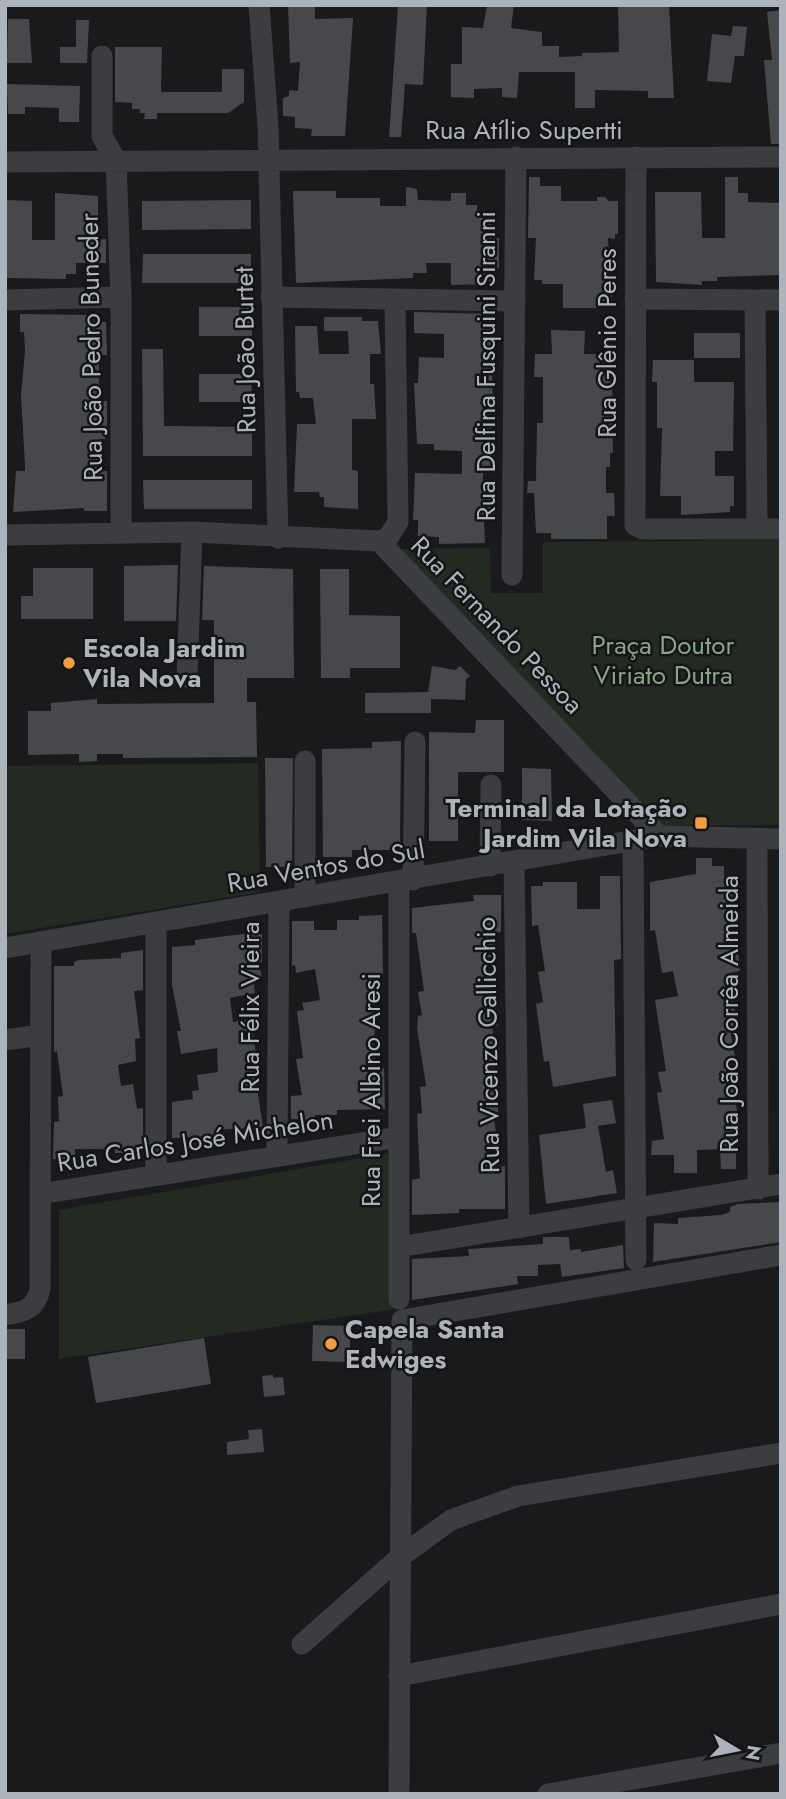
<svg xmlns="http://www.w3.org/2000/svg" width="786" height="1799" font-family="Jost,sans-serif">
	<rect width="100%" height="100%" fill="#1a1a1c"/>
	<path fill="#222a22" d="M781 540V825L662 826 393 549 490 548 491 593H543V542Z
		M258 763 260 892 5 934V766Z
		M391 1153 396 1309 59 1359V1210Z"/>
	<path fill="#47484c" d="M288 5H315V19L353 18 345 136H311L312 129 295 128V117L283 116V98L289 96V90L298 91 300 62 290 63Z
		M398 5H427L423 85 405 84 401 137H389Z
		M487 5H514L511 28 542 32V46H559V57L582 56V53L619 52 618 5H669L674 98H648V91L595 90V108H575V72H519L517 98 502 97V88L474 89V98L451 97V64H462V27L483 28Z
		M781 10V144H771L764 60H772L767 12Z
		M8 19H29L32 63H7Z
		M76 20H89L87 63H60V47H76Z
		M733 26 747 27 744 56H735L731 83 707 81 712 34 731 36Z
		M115 47H162L161 92H222V69H244V102L228 113H157V119H144L145 113H140V109H132V103L115 102Z
		M7 84 80 86 79 122H59V108L25 107V114H8Z
		M529 177H540V186H561V201H597V197H605L609 201H618V234H615V239L608 238 612 308H563V284H542V280H534L536 238H528Z
		M725 177H738V193H748V202L781 203V275L717 277V281H702V285L656 282 655 192H701L702 238H725Z
		M406 187 417 189 418 200 451 201V193H466V205H477V215L492 216V239L499 238V268H493V284L451 285V263H426L427 273H413V278L296 283 293 191H336V198H380V206H406Z
		M55 193 98 196V240L106 239V263H76V274H66V279L5 278V200L32 201V240H55Z
		M251 200V229L142 230V201Z
		M143 254H251V283H142Z
		M199 307H252V336H199Z
		M414 312 493 314V334H491L493 405H490L493 466H483V497H494V520H484L485 543 439 544V537L418 536V520H413L415 473 462 474V451L434 450V444H417L414 383H418L419 357 444 358V334L414 333Z
		M20 314 87 315V321L106 322 107 355H99V401H107V424L105 439H99L97 447V471H107V511H84V508L13 512 16 471H25V465L21 396 25 351 24 332H20Z
		M324 317H362V321H378L381 354H370V384H374L376 419H352V470L358 471V509L324 507V497H320L319 492H294L297 424H316L313 398H300L299 392H296L295 326H317L319 354H349L348 331H324Z
		M551 330 585 331 584 354H612L613 453H610V467H606V493H614L615 516H607V539H551V533H536L534 493H527L528 481H536L537 423H543V377H534L535 354H552Z
		M694 333H740V358H694Z
		M142 349H163L164 426 252 427V456H143Z
		M653 360H694V382H734L733 451H715V476H734V506H730V512L681 515V496H660L662 428H657V382H652Z
		M199 374H251L252 402H199Z
		M143 480H252V509H144Z
		M169 565H178L176 621H124V566Z
		M204 566 293 569 294 678H247V702H256L257 757 123 758V754H97V761L79 762V754L28 755V711H51V703L97 699V704L214 703V620H202Z
		M33 568H93V619H21V596H33Z
		M320 569H349V615L400 616V668H350V678H321Z
		M432 666 455 670 460 666 470 676 466 679 465 700 431 699V713H365V693L428 692Z
		M476 720H504V772H458V841H429V732L475 733Z
		M401 741 400 850H352V857H323L322 749 372 748V742Z
		M265 758H293L292 867H266Z
		M522 768 551 769 552 821 522 820Z
		M696 858H712V866H724V880H739L740 892 732 893 740 971 729 973 738 1033 731 1035 735 1057 730 1058 739 1127 736 1128V1169H721L720 1149 697 1150V1173H674V1155H651L652 1141 664 1139 657 1093 662 1092 658 1072 666 1071 655 1000 678 996 673 971 662 973 655 930 650 931V882L696 874Z
		M600 876H620L621 959 614 960 616 1076 553 1087 549 1061 544 1062 536 1004 543 1002 538 972 545 971 538 925 532 926 531 886H543V882H577V909H600Z
		M473 895H501V932L492 933 496 956 485 958 490 986H493L498 1026 492 1027 496 1050H492L499 1119 494 1120 498 1143 486 1145 488 1168 505 1166V1209H459V1213L412 1215V1180L420 1178 417 1114 422 1113 420 1087 426 1086 417 1028 418 1016 422 1015 418 992 424 991 416 933H412V908L474 901Z
		M382 915 383 974 375 976 378 995 372 999 376 1022 373 1044 377 1069 384 1068 385 1109 337 1110V1115H315V1120L291 1119V1096L302 1095 296 1059 303 1058 297 1011 304 1010 302 1003 320 1000 315 969 296 973 295 965 292 966V921H314V930H337V920H359V916Z
		M242 934H262V962H259L262 979 253 980 255 993 230 998 233 1022 251 1019 257 1061 253 1062 263 1127 218 1130V1136L172 1138V1102L193 1099 192 1091 199 1090 197 1075 218 1072 217 1048 181 1054 177 1031H181L172 985V947L195 945V940Z
		M143 950V990L134 991 140 1038 135 1039 136 1061 118 1065 121 1086 133 1084 137 1109 143 1108V1147H134V1153H115V1149H75V1159H53L54 1122 59 1121 58 1097 63 1096 57 1051 54 1052V966H74V962L79 960 121 958V953Z
		M612 1100 616 1123 598 1126 606 1172 613 1170 617 1193 546 1204 539 1135 586 1128 583 1104Z
		M781 1202V1242L653 1262 654 1223 678 1224V1218L721 1215 730 1212V1207L738 1204Z
		M543 1237H569L570 1250 581 1249V1252L623 1245 624 1268 562 1277 560 1264 538 1265V1276H517L518 1284 412 1300V1259L469 1256 468 1249 543 1244Z
		M313 1325 351 1326 349 1362 312 1361Z
		M5 1329H25V1359H5Z
		M204 1338 211 1384 96 1403 88 1357Z
		M273 1375V1378L283 1377 285 1395 264 1397 262 1376Z
		M262 1429 264 1452 227 1455V1442L249 1439 248 1430Z"/>
	<g fill="none" stroke-linecap="round" stroke-linejoin="round">
		<path stroke="#3b3d41" stroke-width="21" d="M259 5 268 126 278 538
			M102 56V136L116 161
			M636 157 635 525 643 529H781
			M116 161 121 297V532
			M5 162 781 157
			M271 297 515 301
			M635 299 781 300
			M5 300 121 297
			M755 300 757 529
			M5 535 192 532 379 541 388 538 398 522 395 299
			M379 541 659 836
			M512 575 516 157
			M187 677 192 532
			M757 839 758 1189
			M633 841 636 1260
			M514 862 519 1228
			M490 866 491 785
			M413 880 415 742
			M399 882V1299
			M305 897V761
			M156 923V1175
			M5 948 659 836 781 839
			M5 1040 41 1035
			M277 1156 279 901
			M40 1194 399 1137
			M399 1247 781 1184
			M5 1315C24 1312 36 1309 40 1289L41 943
			M302 1644 400 1557 451 1520 518 1496 781 1453
			M399 1676 781 1604
			M399 1794 402 1320 781 1255
			M548 1794 781 1753"/>
	</g>
	<g fill="#eea040" stroke="#151517" stroke-width="2.5">
		<circle cx="69" cy="663" r="7"/>
		<rect x="694" y="816" width="14" height="14" rx="3.5"/>
		<circle cx="331" cy="1344" r="7"/>
	</g>
	<g text-anchor="middle" stroke-width="5" stroke-linejoin="round" paint-order="stroke">
		<g font-size="26" fill="#adb3bb" stroke="#151517">
			<text x="524" y="139">Rua Atílio Supertti</text>
			<text transform="translate(607 343) rotate(-90)" y="9">Rua Glênio Peres</text>
			<text transform="translate(91 347) rotate(-91)" y="9">Rua João Pedro Buneder</text>
			<text transform="translate(245 350) rotate(-91)" y="9">Rua João Burtet</text>
			<text transform="translate(486 366) rotate(-90)" y="9">Rua Delfina Fusquini Siranni</text>
			<text transform="translate(497 625) rotate(46)" y="9">Rua Fernando Pessoa</text>
			<text transform="translate(326 866) rotate(-10)" y="9">Rua Ventos do Sul</text>
			<text transform="translate(250 1007) rotate(-90)" y="9">Rua Félix Vieira</text>
			<text transform="translate(729 1014) rotate(-90)" y="9">Rua João Corrêa Almeida</text>
			<text transform="translate(488 1045) rotate(-91)" y="9">Rua Vicenzo Gallicchio</text>
			<text transform="translate(371 1090) rotate(-90)" y="9">Rua Frei Albino Aresi</text>
			<text transform="translate(195 1141) rotate(-9)" y="9">Rua Carlos José Michelon</text>
		</g>
		<g font-size="26" fill="#86a685" stroke="#151517">
			<text x="663" y="654">Praça Doutor<tspan x="663" dy="30">Viriato Dutra</tspan></text>
		</g>
		<g font-size="26" font-weight="bold" fill="#adb3bb" stroke="#151517" text-anchor="start">
			<text x="83" y="657">Escola Jardim<tspan x="83" dy="30">Vila Nova</tspan></text>
			<text x="687" y="817" text-anchor="end">Terminal da Lotação<tspan x="687" dy="30">Jardim Vila Nova</tspan></text>
			<text x="345" y="1338">Capela Santa<tspan x="345" dy="30">Edwiges</tspan></text>
		</g>
	</g>
	<rect width="786" height="1799" fill="none" stroke="#adb3bb" stroke-width="14"/>
	<g transform="translate(737 1750) rotate(100)" stroke="#151517" stroke-width="5" paint-order="stroke">
	<path d="M0-5L12 26L0 18L-12 26Z" fill="#adb3bb"/>
	<text y="-10" font-size="19" font-weight="bold" text-anchor="middle" fill="#adb3bb">N</text>
	</g>
</svg>
